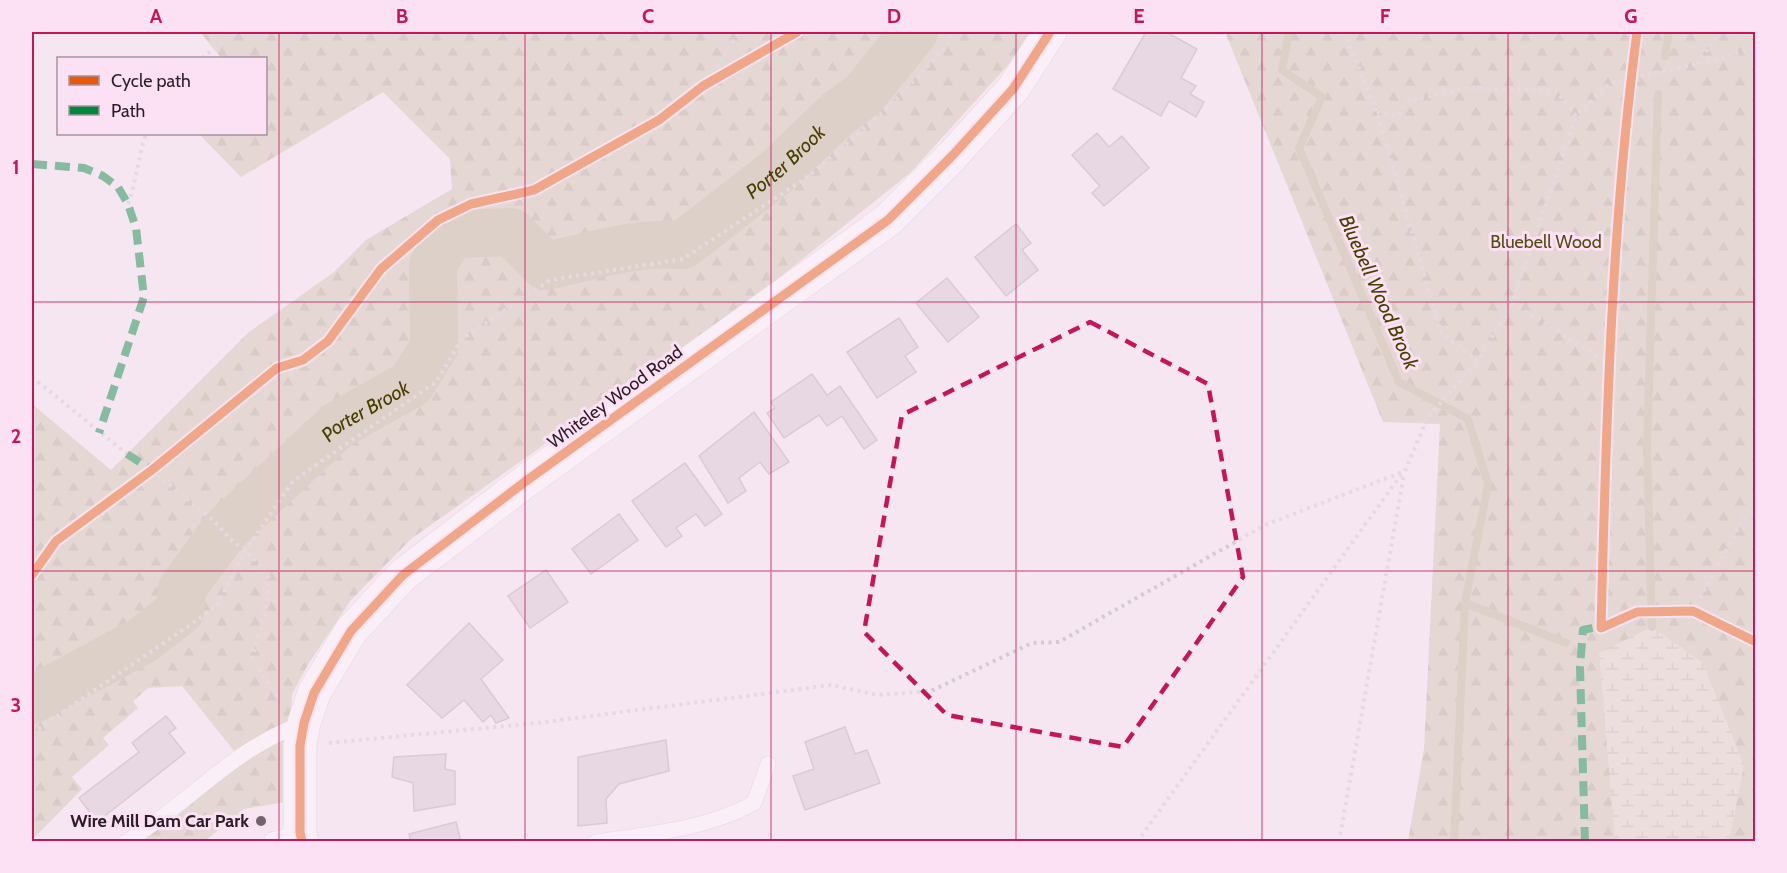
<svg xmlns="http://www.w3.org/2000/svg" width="1787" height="873" font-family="Cabin,sans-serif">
	<defs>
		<pattern id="forest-firs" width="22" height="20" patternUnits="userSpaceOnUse" patternTransform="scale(1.5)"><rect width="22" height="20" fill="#d1c6b0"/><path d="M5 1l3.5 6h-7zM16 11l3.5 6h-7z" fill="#b4aa97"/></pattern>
		<pattern id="wetland-marsh" width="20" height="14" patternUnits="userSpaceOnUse" patternTransform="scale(1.5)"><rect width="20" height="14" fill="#ded4c5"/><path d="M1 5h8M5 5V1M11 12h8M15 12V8" fill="none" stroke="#bfb6a9"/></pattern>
	</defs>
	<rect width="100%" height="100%" fill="#f6e6f1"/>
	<path fill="url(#forest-firs)" d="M200 32H1031L1018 54 910 173 770 285 411 539 351 600 309 663 292 694 286 802 244 809 205 841H141L243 762 182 686 148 688 133 701 138 708 103 738 109 745 72 777 82 789 32 840V404L111 470 249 332 333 273 366 240 452 189 450 159 383 92 241 177 199 134H266V58H221Z
		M1225 32H1755V841H1408L1424 749 1440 424 1383 422Z"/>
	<path fill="url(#wetland-marsh)" d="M1652 627 1703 663 1744 765 1729 841H1615L1599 653Z"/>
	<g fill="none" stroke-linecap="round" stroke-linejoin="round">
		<path stroke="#bfb597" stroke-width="8" d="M1289 32 1282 70 1322 97 1299 148 1399 382 1468 419 1488 484 1465 603 1454 842
			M1665 56 1669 32
			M1465 603 1566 643
			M1652 627 1647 447 1658 94"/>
		<path stroke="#bfb597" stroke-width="48" id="s1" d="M32 700 143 640 180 611 182 589 224 531 338 425 411 384 434 347 433 265 451 234 511 232 545 266C589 257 637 241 683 245L779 170 837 114 863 95 914 32"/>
	</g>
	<path fill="#d7c8d3" stroke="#b6aab2" stroke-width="1.5" d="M1146 32H1166L1197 49 1181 78 1196 86 1190 94 1204 102 1196 117 1169 101 1161 116 1113 89Z
		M1097 133 1109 147 1122 136 1149 168 1104 206 1092 193 1100 186 1072 155Z
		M1016 224 1031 243 1022 250 1038 270 1006 296 975 257Z
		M947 278 979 317 948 342 916 303Z
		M899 318 918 347 905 356 916 372 877 398 847 352Z
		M812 374 827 395 840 386 877 440 864 449 842 416 827 426 819 415 784 438 767 413 775 408 771 402Z
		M754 412 789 462 769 474 760 462 739 478 746 491 728 503 699 456Z
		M685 463 722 514 705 526 696 514 676 528 682 536 666 547 632 501Z
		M619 514 638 540 591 574 572 549Z
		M546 570 568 602 530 628 508 596Z
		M469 623 503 660 481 679 509 718 496 723 491 715 483 722 464 700 442 718 407 685Z
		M166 716 176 728 169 733 185 753 97 822 79 798 139 752 132 743Z
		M845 727 855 754 867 750 880 783 805 810 793 776 814 769 805 742Z
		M666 740 669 771 619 784 606 799 607 823 578 826V757Z
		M446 754 445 769 455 771V804L414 811 413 783 392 777 394 757Z
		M456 822 461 842H411L409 834Z"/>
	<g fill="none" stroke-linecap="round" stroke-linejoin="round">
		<g stroke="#d2c5ce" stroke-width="16">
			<path id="lane" d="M272 840 300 832
				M126 842C191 802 230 750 304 723
				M596 842C649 834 707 829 754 803L768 764"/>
		</g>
		<g stroke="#d2c5ce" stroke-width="34">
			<path id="secondary" d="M302 842 300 832V746L304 723 314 693 351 631 403 575 526 481 888 220 953 155 1013 89 1050 32"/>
		</g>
		<path stroke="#d1ccd0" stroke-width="4" stroke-dasharray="3 4.5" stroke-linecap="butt" d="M1344 32 1377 112 1441 333 1478 361 1512 303 1576 116
			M202 58 235 32
			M1697 64 1715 39 1716 32
			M703 86 739 32
			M1377 112 1398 116 1408 101 1469 88 1556 91 1576 116 1609 83 1697 64 1756 48
			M128 204C137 180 138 157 146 134
			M1512 303 1608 363
			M32 377 127 454
			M152 470 213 520 230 539 258 562 269 579 265 612 252 659 280 700
			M1693 611 1756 496
			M32 733 216 607 245 551 293 481 436 382 462 339 550 280 683 259 810 175 890 106 939 54 954 32
			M329 743 537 723 831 685 877 695 931 691 1032 643 1059 642 1265 525 1405 471 1428 417 1478 361
			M1137 842 1403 472
			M1339 842 1404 474"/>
		<use href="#lane" stroke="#fefbfd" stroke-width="15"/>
		<use href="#secondary" stroke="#fefbfd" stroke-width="33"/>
		<path stroke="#00873e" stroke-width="8" stroke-dasharray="15 8" stroke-linecap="butt" d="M32 164 84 168 103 176 118 187 128 204 136 228 144 297 99 433
			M127 454 152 470
			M1585 842 1580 667 1583 630 1606 625"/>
		<g stroke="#fce0f3" stroke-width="13">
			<path id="cycleway" d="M1637 32C1611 229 1606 429 1601 628L1637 612 1693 611 1756 642
				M32 575 56 541 152 470 277 368 303 360 328 341 381 269 438 220 471 204 534 190 659 120 703 86 797 32
				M302 842 300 832V746L304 723 314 693 351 631 403 575 526 481 888 220 953 155 1013 89 1050 32"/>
		</g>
		<use href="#cycleway" stroke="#e8590c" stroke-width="9"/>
	</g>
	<path d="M0 0H1787V873H0ZM1090 322 1208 384 1243 577 1123 747 947 715 864 632 902 415Z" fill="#f6e6f1" fill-opacity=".55" fill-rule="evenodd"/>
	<path fill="none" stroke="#c2185b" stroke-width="4.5" stroke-dasharray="12 8" stroke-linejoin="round" d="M1090 322 1208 384 1243 577 1123 747 947 715 864 632 902 415Z"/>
	<path fill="none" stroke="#c2185b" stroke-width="1.5" stroke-opacity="0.55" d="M279 32V842M525 32V842M771 32V842M1016 32V842M1262 32V842M1508 32V842M32 302H1756M32 571H1756"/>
	<circle fill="#71646e" stroke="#fce0f3" stroke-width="2" cx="261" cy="821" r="6"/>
	<g text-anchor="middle" stroke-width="6" stroke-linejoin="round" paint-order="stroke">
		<g font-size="18" fill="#554c12" stroke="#fce0f3">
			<text x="1546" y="248">Bluebell Wood</text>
		</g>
		<g font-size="18" fill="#2a1e27" stroke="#fce0f3">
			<text transform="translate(615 397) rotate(-36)" y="6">Whiteley Wood Road</text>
		</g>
		<g font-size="18" font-weight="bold" fill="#2a1e27" stroke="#fce0f3" text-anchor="end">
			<text x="249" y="827">Wire Mill Dam Car Park</text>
		</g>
		<g font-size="20" font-style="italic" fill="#493f00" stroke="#fce0f3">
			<text dy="7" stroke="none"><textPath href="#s1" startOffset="1048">Porter Brook</textPath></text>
			<text transform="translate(1379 292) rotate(66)" y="7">Bluebell Wood Brook</text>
			<text dy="7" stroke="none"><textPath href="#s1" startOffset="453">Porter Brook</textPath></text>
		</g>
	</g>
	<rect width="1787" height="873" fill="none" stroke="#fce0f3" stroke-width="66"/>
	<rect x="57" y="57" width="210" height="78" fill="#fce0f3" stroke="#a892a1" stroke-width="1.5"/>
	<rect x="69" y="76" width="30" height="9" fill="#e8590c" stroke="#a892a1" stroke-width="1.5"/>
	<text x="111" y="87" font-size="18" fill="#2a1e27">Cycle path</text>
	<rect x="69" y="106" width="30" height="9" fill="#00873e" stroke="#a892a1" stroke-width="1.5"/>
	<text x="111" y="117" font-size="18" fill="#2a1e27">Path</text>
	<rect x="33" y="33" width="1721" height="807" fill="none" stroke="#c2185b" stroke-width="2"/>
	<g font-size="20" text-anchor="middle" font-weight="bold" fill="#c2185b">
		<text x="156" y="23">A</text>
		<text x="402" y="23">B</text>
		<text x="648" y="23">C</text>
		<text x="894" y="23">D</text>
		<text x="1139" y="23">E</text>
		<text x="1385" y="23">F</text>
		<text x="1631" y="23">G</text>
		<text x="16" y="174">1</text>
		<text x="16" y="443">2</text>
		<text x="16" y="712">3</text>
	</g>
</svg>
